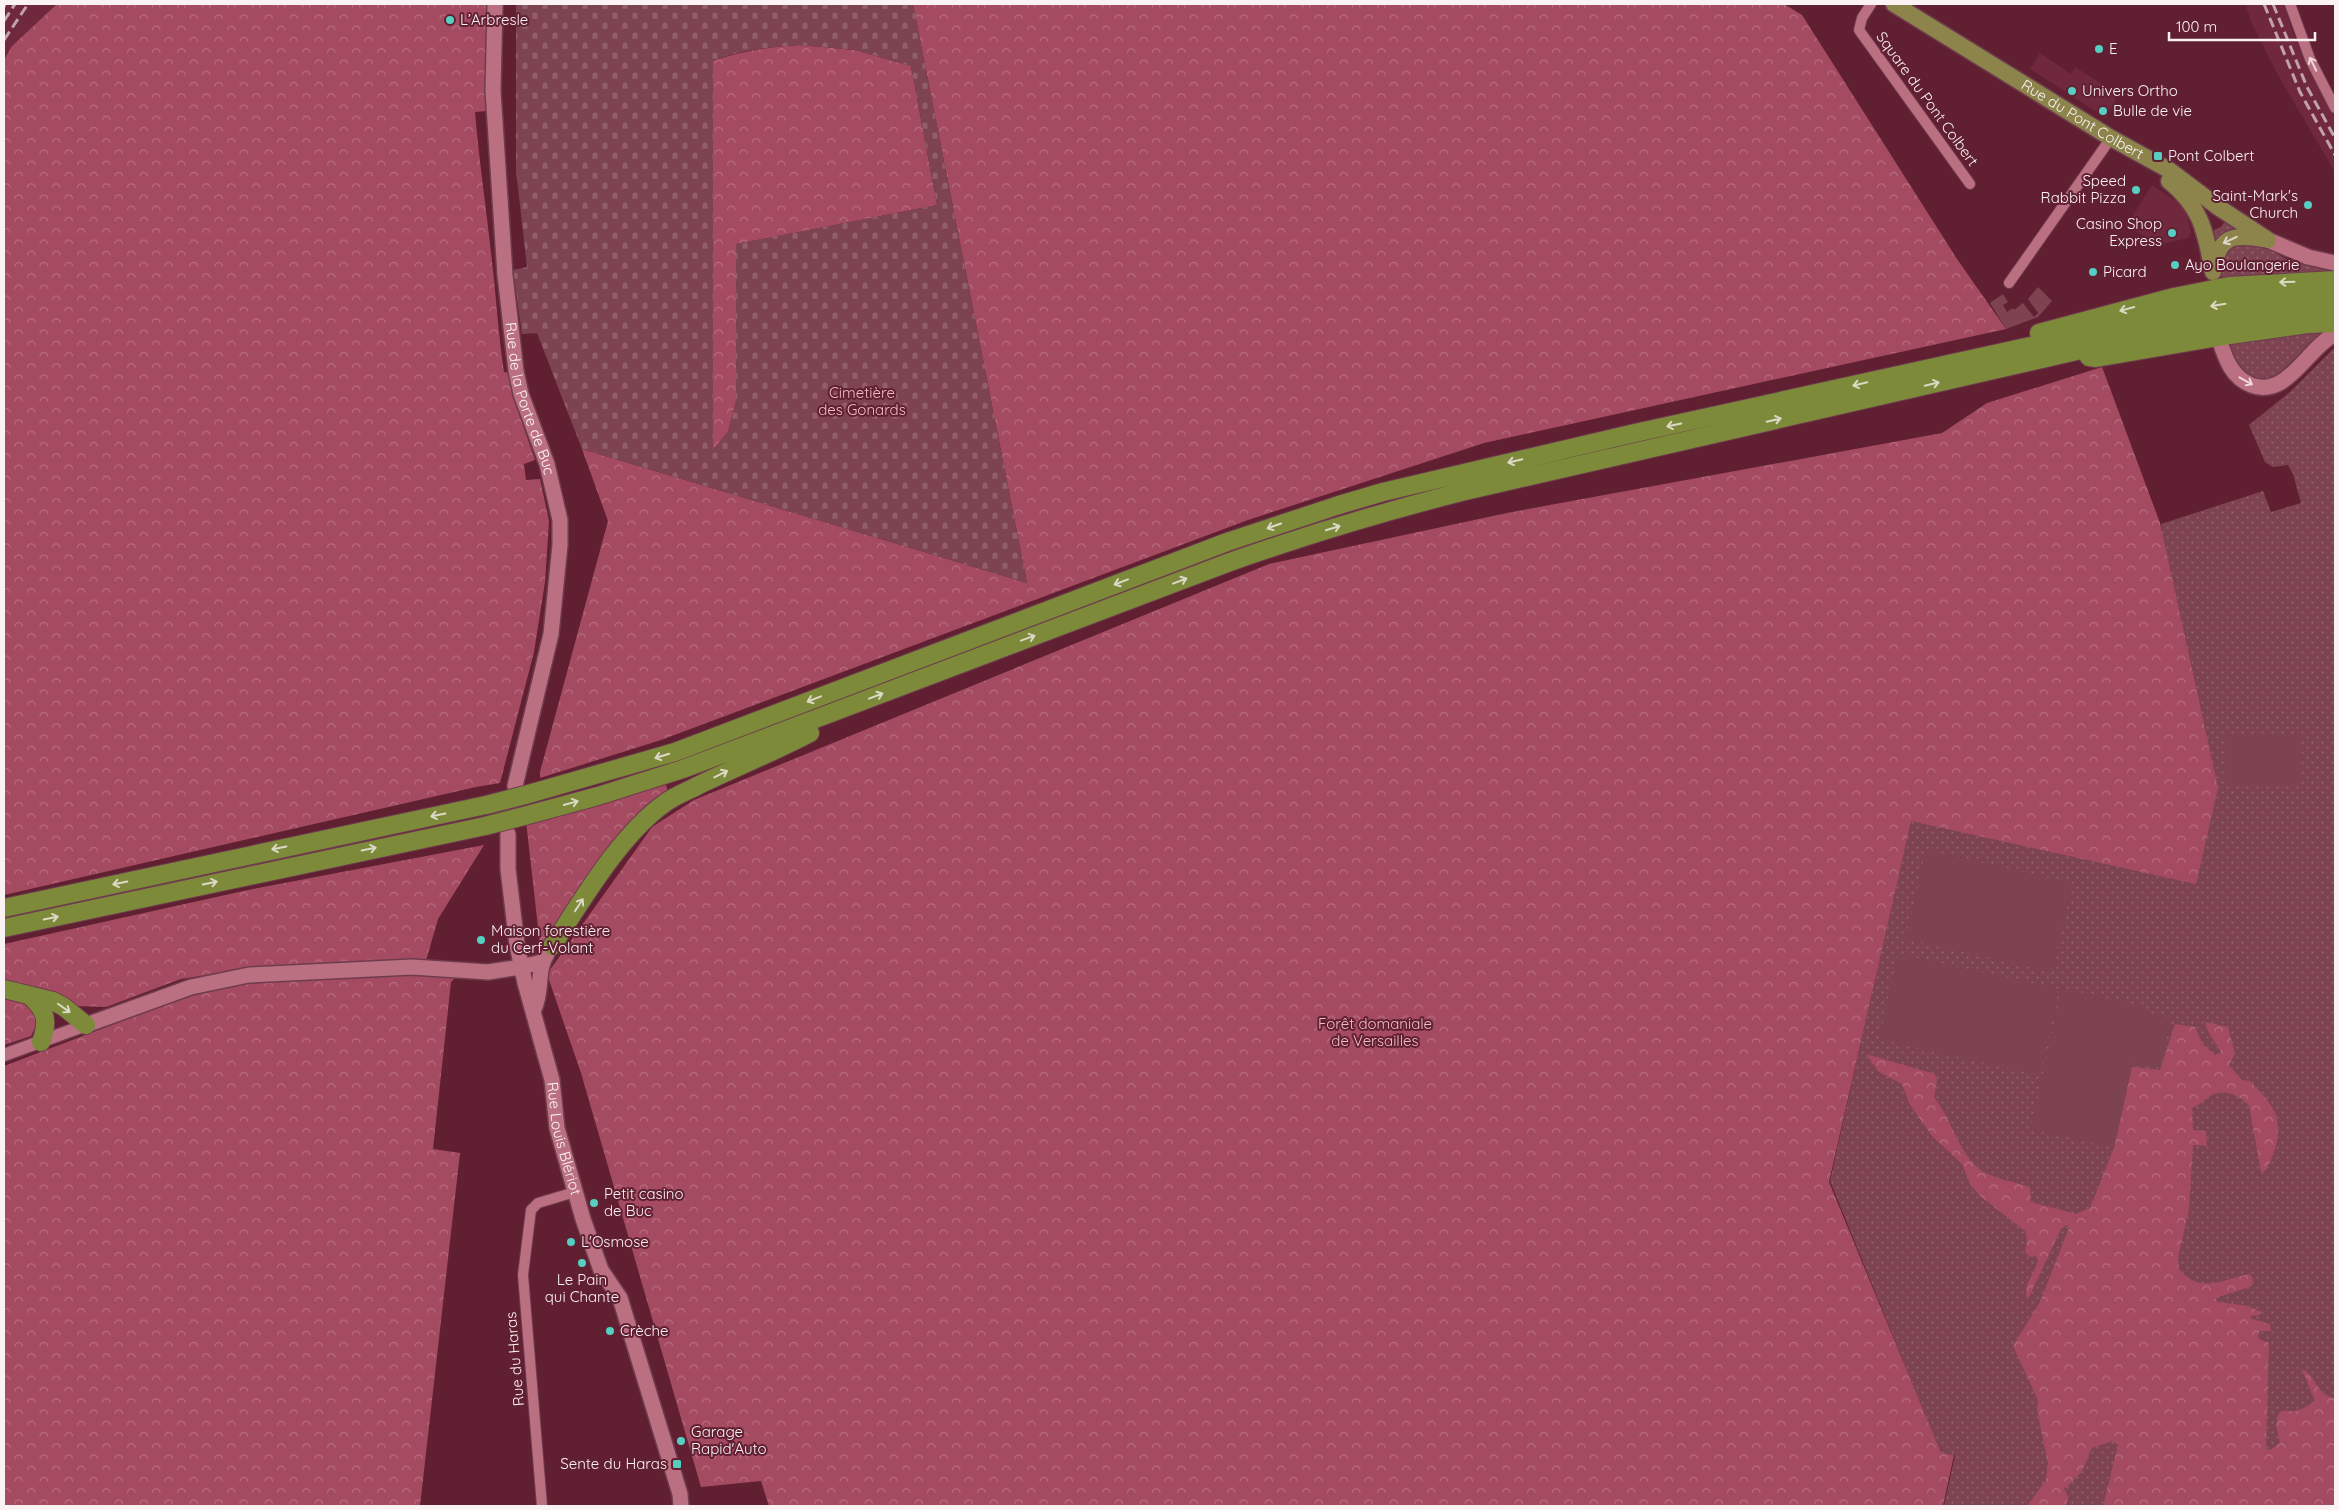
<svg xmlns="http://www.w3.org/2000/svg" width="2339" height="1510" font-family="Quicksand,sans-serif">
	<defs>
		<pattern id="grass-dots" width="8" height="8" patternUnits="userSpaceOnUse" patternTransform="scale(1.25)"><rect width="8" height="8" fill="#7e4350"/><path d="M2 2h.1M6 6h.1" fill="none" stroke="#915f6a" stroke-width="1.8" stroke-linecap="round"/></pattern>
		<pattern id="forest-crowns" width="20" height="18" patternUnits="userSpaceOnUse" patternTransform="scale(1.25)"><rect width="20" height="18" fill="#a54b61"/><path d="M2 6a3 3 0 1 1 6 0M12 15a3 3 0 1 1 6 0" fill="none" stroke="#b76e80"/></pattern>
		<pattern id="cemetery-stones" width="16" height="16" patternUnits="userSpaceOnUse" patternTransform="scale(1.25)"><rect width="16" height="16" fill="#7e4350"/><path d="M2 7V4a2 2 0 0 1 4 0v3zM10 15v-3a2 2 0 0 1 4 0v3z" fill="#915f6a"/></pattern>
	</defs>
	<rect width="100%" height="100%" fill="#612032"/>
	<path fill="#70283d" d="M4 4H57L12 46 4 60Z
		M2245 4H2285L2291 28 2307 67 2335 114V172L2279 77 2253 26Z
		M2040 53 2071 74 2075 67 2118 94 2106 118 2030 69Z
		M2152 185 2185 207 2191 233 2188 238 2158 245 2127 225Z"/>
	<path fill="url(#grass-dots)" d="M2226 220 2251 232 2213 251 2208 233 2221 227Z
		M2256 241 2286 259 2335 269V273H2289L2222 278 2220 259 2225 247Z
		M2330 327C2320 335 2312 342 2303 351 2296 359 2288 370 2278 376 2251 393 2234 361 2227 340Z
		M2335 347V1506H1944L1955 1455 1941 1454 1830 1181 1910 820 2165 560 2161 524 2263 491 2271 512 2301 503 2293 474 2288 465 2273 467 2265 462 2249 425 2291 391Z"/>
	<path fill="url(#forest-crowns)" d="M57 4H488L487 111 475 112C479 160 486 206 491 253 496 293 498 332 504 372L509 373 513 397 535 460 524 464 526 480 540 479 549 521 545 582 534 652 500 783 476 787 4 895V60L12 46Z
		M913 4H1784L1802 15 1957 259 2006 329 1484 443 1248 520 661 740 540 778V772L608 521 582 449 1027 583Z
		M799 45 855 50 911 66 937 205 737 244 736 401 728 432 713 450V61C741 51 769 47 799 45Z
		M2102 367 2160 523 2218 788 2196 884 1911 821 1829 1182 1941 1453 1954 1455 1943 1506H769L761 1481 701 1487 581 1073 547 974 652 827 694 800 1269 564 1507 513 1942 433 1987 403Z
		M666 785 668 792 646 805 620 837 552 932 540 945 526 821Z
		M484 845 438 919 425 964 252 968 181 979 106 1007 74 1006 4 983V944L248 890Z
		M418 973 457 976 451 982 433 1149 460 1153 420 1506H4V1066L180 999 214 990 268 980Z
		M4 997 24 1002 40 1018 31 1036 4 1045Z
		M2205 1022 2228 1027 2235 1054 2229 1065 2242 1080 2250 1081C2258 1090 2269 1100 2274 1111 2283 1129 2275 1156 2265 1171L2261 1172 2249 1106C2241 1095 2221 1087 2209 1097 2203 1101 2200 1105 2192 1108L2193 1130 2206 1131 2207 1146 2193 1145 2189 1209 2178 1258 2179 1269C2200 1295 2223 1279 2250 1274L2253 1279 2252 1285 2250 1287 2215 1298 2218 1302 2248 1306 2261 1312 2260 1315 2250 1316 2252 1319 2270 1324 2271 1331H2260L2257 1338 2269 1343 2266 1449 2270 1450 2280 1443 2276 1425 2279 1413C2285 1409 2289 1412 2296 1411 2303 1409 2309 1405 2315 1401L2302 1369C2317 1376 2314 1392 2333 1398L2335 1397V1506H2103L2118 1445 2112 1441 2092 1448 2082 1471 2067 1487 2064 1488 2068 1497 2066 1506H2027L2046 1480 2048 1463 2037 1410 2038 1400 2013 1346 2040 1302 2069 1228 2067 1225 2061 1229 2028 1299C2020 1285 2039 1271 2038 1256L2030 1257 2025 1252 2027 1241 2025 1231 1980 1196 1970 1184 1962 1164 1932 1136 1909 1103 1902 1084 1879 1072 1866 1054 1935 1074 1937 1080 1934 1097C1951 1118 1960 1157 1982 1171 1996 1179 2014 1182 2030 1187L2031 1202 2076 1214 2090 1208 2114 1148 2132 1067 2160 1070 2175 1024 2195 1027 2202 1043 2215 1055 2221 1052C2215 1040 2208 1036 2205 1022Z"/>
	<path fill="url(#cemetery-stones)" fill-rule="evenodd" d="M516 4H913L1027 583 582 449 537 333 522 334 513 270 527 267 516 170ZM799 45 855 50 911 66 937 205 736 244V401L728 432 713 450V61C741 50 770 47 799 45Z"/>
	<path fill="#7e4350" d="M2038 287 2052 301 2038 317 2006 329 1990 303 2003 294 2008 302 2003 305 2007 312 2013 308 2014 310 2023 303 2034 317 2038 313 2028 299Z
		M2227 734 2301 735 2300 785H2227Z
		M1926 850 2072 883 2052 972 1906 939Z
		M1898 954 2059 989 2040 1075 1879 1039Z
		M2062 988 2145 1007 2144 1012 2171 1018 2160 1068 2133 1062 2114 1147 2031 1129Z"/>
	<g fill="none" stroke-linecap="round" stroke-linejoin="round">
		<g stroke="#6f3c4e" stroke-width="12">
			<path id="minor" d="M1871 4 1862 18 1859 30 1970 184
				M2290 4 2310 59 2335 108
				M2009 283 2111 138
				M542 1506 523 1275 531 1210 538 1203 575 1192"/>
		</g>
		<g stroke="#6f3c4e" stroke-width="15">
			<path id="tertiary" d="M4 1055 86 1025"/>
		</g>
		<g stroke="#6f3c4e" stroke-width="18">
			<g id="secondary">
				<path id="s1" d="M495 4 493 91 505 275 516 371 521 394 547 464 560 520V545L551 634 515 786"/>
				<path d="M2268 240 2308 257 2335 263"/>
				<path d="M2220 342C2226 360 2232 377 2251 385 2287 399 2307 348 2335 334"/>
				<path id="s2" d="M508 834V869L517 945 525 983 552 1080 557 1128 583 1219 601 1270 620 1298 680 1494 681 1506"/>
				<path d="M534 1009C543 991 536 971 547 954"/>
				<path d="M86 1025 191 987 249 975 412 967 488 972 521 967 542 962"/>
			</g>
		</g>
		<g stroke="#6f3c4e" stroke-width="19">
			<g id="primary">
				<path id="s3" d="M1894 4 2111 138 2169 170 2218 207 2268 240"/>
				<path d="M2169 181C2202 208 2205 231 2213 272"/>
				<path d="M2213 270C2219 236 2232 234 2263 239"/>
			</g>
		</g>
		<g stroke="#6f3c4e" stroke-width="20">
			<path id="trunk" d="M2039 333 2174 297 2229 286 2335 280
				M2089 357 2096 358 2230 335 2308 324 2335 323
				M525 795 675 752 1227 542 1339 505 1383 492 1635 433 2208 307 2269 297 2335 294
				M524 816 598 796 683 769 1230 562C1306 535 1383 512 1461 492L2168 330 2271 312 2335 309
				M4 908 486 805
				M4 928 485 826
				M552 946C583 899 620 835 665 803 676 795 688 791 699 785 736 767 774 752 810 733
				M4 989 53 1001 64 1007 86 1025
				M29 995C46 1010 49 1021 41 1042"/>
		</g>
		<use href="#minor" stroke="#ba7080" stroke-width="10"/>
		<use href="#tertiary" stroke="#ba7080" stroke-width="12"/>
		<use href="#secondary" stroke="#ba7080" stroke-width="15"/>
		<use href="#primary" stroke="#8c844b" stroke-width="16"/>
		<use href="#trunk" stroke="#7c8a39" stroke-width="18"/>
		<path stroke="#c1a2ab" stroke-width="3" stroke-dasharray="10 5" stroke-linecap="butt" d="M2264 4 2300 92 2335 155
			M2273 4 2307 87 2335 138
			M4 7 5 4
			M4 21 15 4
			M4 40 28 4"/>
		<g stroke="#6f3c4e" stroke-width="20" stroke-linecap="butt">
			<path id="trunk-bridge" d="M486 805 525 795
				M485 826 524 816"/>
		</g>
		<use href="#trunk-bridge" stroke="#7c8a39" stroke-width="18"/>
	</g>
	<defs><path id="oneway-shaft" d="M-6 0H5M1.5-3L5.5 0L1.5 3" fill="none" stroke-width="1.6" stroke-linecap="round" stroke-linejoin="round" transform="scale(1.25)"/></defs>
	<g stroke="#eed8dd">
		<use href="#oneway-shaft" transform="translate(2313 64) rotate(-116)"/>
		<use href="#oneway-shaft" transform="translate(2246 381) rotate(29)"/>
	</g>
	<use stroke="#dfd6ca" href="#oneway-shaft" transform="translate(2230 240) rotate(155)"/>
	<g stroke="#dbd8c5">
		<use href="#oneway-shaft" transform="translate(2287 282) rotate(178)"/>
		<use href="#oneway-shaft" transform="translate(2218 305) rotate(171)"/>
		<use href="#oneway-shaft" transform="translate(2127 309) rotate(165)"/>
		<use href="#oneway-shaft" transform="translate(1860 384) rotate(167)"/>
		<use href="#oneway-shaft" transform="translate(1932 384) rotate(-13)"/>
		<use href="#oneway-shaft" transform="translate(1774 420) rotate(-13)"/>
		<use href="#oneway-shaft" transform="translate(1674 425) rotate(168)"/>
		<use href="#oneway-shaft" transform="translate(1515 461) rotate(167)"/>
		<use href="#oneway-shaft" transform="translate(1274 526) rotate(161)"/>
		<use href="#oneway-shaft" transform="translate(1333 528) rotate(-17)"/>
		<use href="#oneway-shaft" transform="translate(1180 581) rotate(-21)"/>
		<use href="#oneway-shaft" transform="translate(1121 582) rotate(159)"/>
		<use href="#oneway-shaft" transform="translate(1028 638) rotate(-20)"/>
		<use href="#oneway-shaft" transform="translate(876 696) rotate(-21)"/>
		<use href="#oneway-shaft" transform="translate(814 699) rotate(159)"/>
		<use href="#oneway-shaft" transform="translate(662 756) rotate(163)"/>
		<use href="#oneway-shaft" transform="translate(721 774) rotate(-27)"/>
		<use href="#oneway-shaft" transform="translate(571 803) rotate(-15)"/>
		<use href="#oneway-shaft" transform="translate(438 815) rotate(169)"/>
		<use href="#oneway-shaft" transform="translate(279 848) rotate(168)"/>
		<use href="#oneway-shaft" transform="translate(369 849) rotate(-12)"/>
		<use href="#oneway-shaft" transform="translate(120 883) rotate(168)"/>
		<use href="#oneway-shaft" transform="translate(210 883) rotate(-12)"/>
		<use href="#oneway-shaft" transform="translate(579 905) rotate(-57)"/>
		<use href="#oneway-shaft" transform="translate(51 918) rotate(-12)"/>
		<use href="#oneway-shaft" transform="translate(64 1008) rotate(35)"/>
	</g>
	<g fill="#57cec2" stroke="#612032" stroke-width="2">
		<circle cx="450" cy="20" r="5"/>
		<circle cx="2099" cy="49" r="5"/>
		<circle cx="2072" cy="91" r="5"/>
		<circle cx="2103" cy="111" r="5"/>
		<rect x="2153" y="151" width="10" height="10" rx="2.5"/>
		<circle cx="2136" cy="190" r="5"/>
		<circle cx="2308" cy="205" r="5"/>
		<circle cx="2172" cy="233" r="5"/>
		<circle cx="2175" cy="265" r="5"/>
		<circle cx="2093" cy="272" r="5"/>
		<circle cx="481" cy="940" r="5"/>
		<circle cx="594" cy="1203" r="5"/>
		<circle cx="571" cy="1242" r="5"/>
		<circle cx="582" cy="1263" r="5"/>
		<circle cx="610" cy="1331" r="5"/>
		<circle cx="681" cy="1441" r="5"/>
		<rect x="672" y="1459" width="10" height="10" rx="2.5"/>
	</g>
	<g text-anchor="middle" stroke-width="4" stroke-linejoin="round" paint-order="stroke">
		<g font-size="15" fill="#fbf2f4" stroke="#612032" text-anchor="start">
			<text x="460" y="25">L’Arbresle</text>
			<text x="2109" y="54">E</text>
			<text x="2082" y="96">Univers Ortho</text>
			<text x="2113" y="116">Bulle de vie</text>
			<text x="2168" y="161">Pont Colbert</text>
			<text x="2126" y="186" text-anchor="end">Speed<tspan x="2126" dy="17">Rabbit Pizza</tspan></text>
			<text x="2298" y="201" text-anchor="end">Saint-Mark's<tspan x="2298" dy="17">Church</tspan></text>
			<text x="2162" y="229" text-anchor="end">Casino Shop<tspan x="2162" dy="17">Express</tspan></text>
			<text x="2185" y="270">Ayo Boulangerie</text>
			<text x="2103" y="277">Picard</text>
			<text x="491" y="936">Maison forestière<tspan x="491" dy="17">du Cerf-Volant</tspan></text>
			<text x="604" y="1199">Petit casino<tspan x="604" dy="17">de Buc</tspan></text>
			<text x="581" y="1247">L'Osmose</text>
			<text x="582" y="1285" text-anchor="middle">Le Pain<tspan x="582" dy="17">qui Chante</tspan></text>
			<text x="620" y="1336">Crèche</text>
			<text x="691" y="1437">Garage<tspan x="691" dy="17">Rapid'Auto</tspan></text>
			<text x="667" y="1469" text-anchor="end">Sente du Haras</text>
		</g>
		<g font-size="15" fill="#fbf2f4" stroke="#612032">
			<text transform="translate(1927 99) rotate(54)" y="5">Square du Pont Colbert</text>
			<text dy="5" stroke="none"><textPath href="#s3" startOffset="221">Rue du Pont Colbert</textPath></text>
			<text dy="5" stroke="none"><textPath href="#s1" startOffset="398">Rue de la Porte de Buc</textPath></text>
			<text dy="5" stroke="none"><textPath href="#s2" startOffset="311">Rue Louis Blériot</textPath></text>
			<text transform="translate(515 1359) rotate(-95)" y="5">Rue du Haras</text>
		</g>
		<g font-size="15" fill="#f1bec7" stroke="#612032">
			<text x="862" y="398">Cimetière<tspan x="862" dy="17">des Gonards</tspan></text>
			<text x="1375" y="1029">Forêt domaniale<tspan x="1375" dy="17">de Versailles</tspan></text>
		</g>
	</g>
	<rect width="2339" height="1510" fill="none" stroke="#fbf2f4" stroke-width="10"/>
	<path d="M2169 32v8h146v-8" fill="none" stroke="#fbf2f4" stroke-width="2.5"/>
	<text x="2176" y="32" font-size="15" fill="#fbf2f4" stroke="#612032" stroke-width="4" paint-order="stroke">100 m</text>
</svg>
